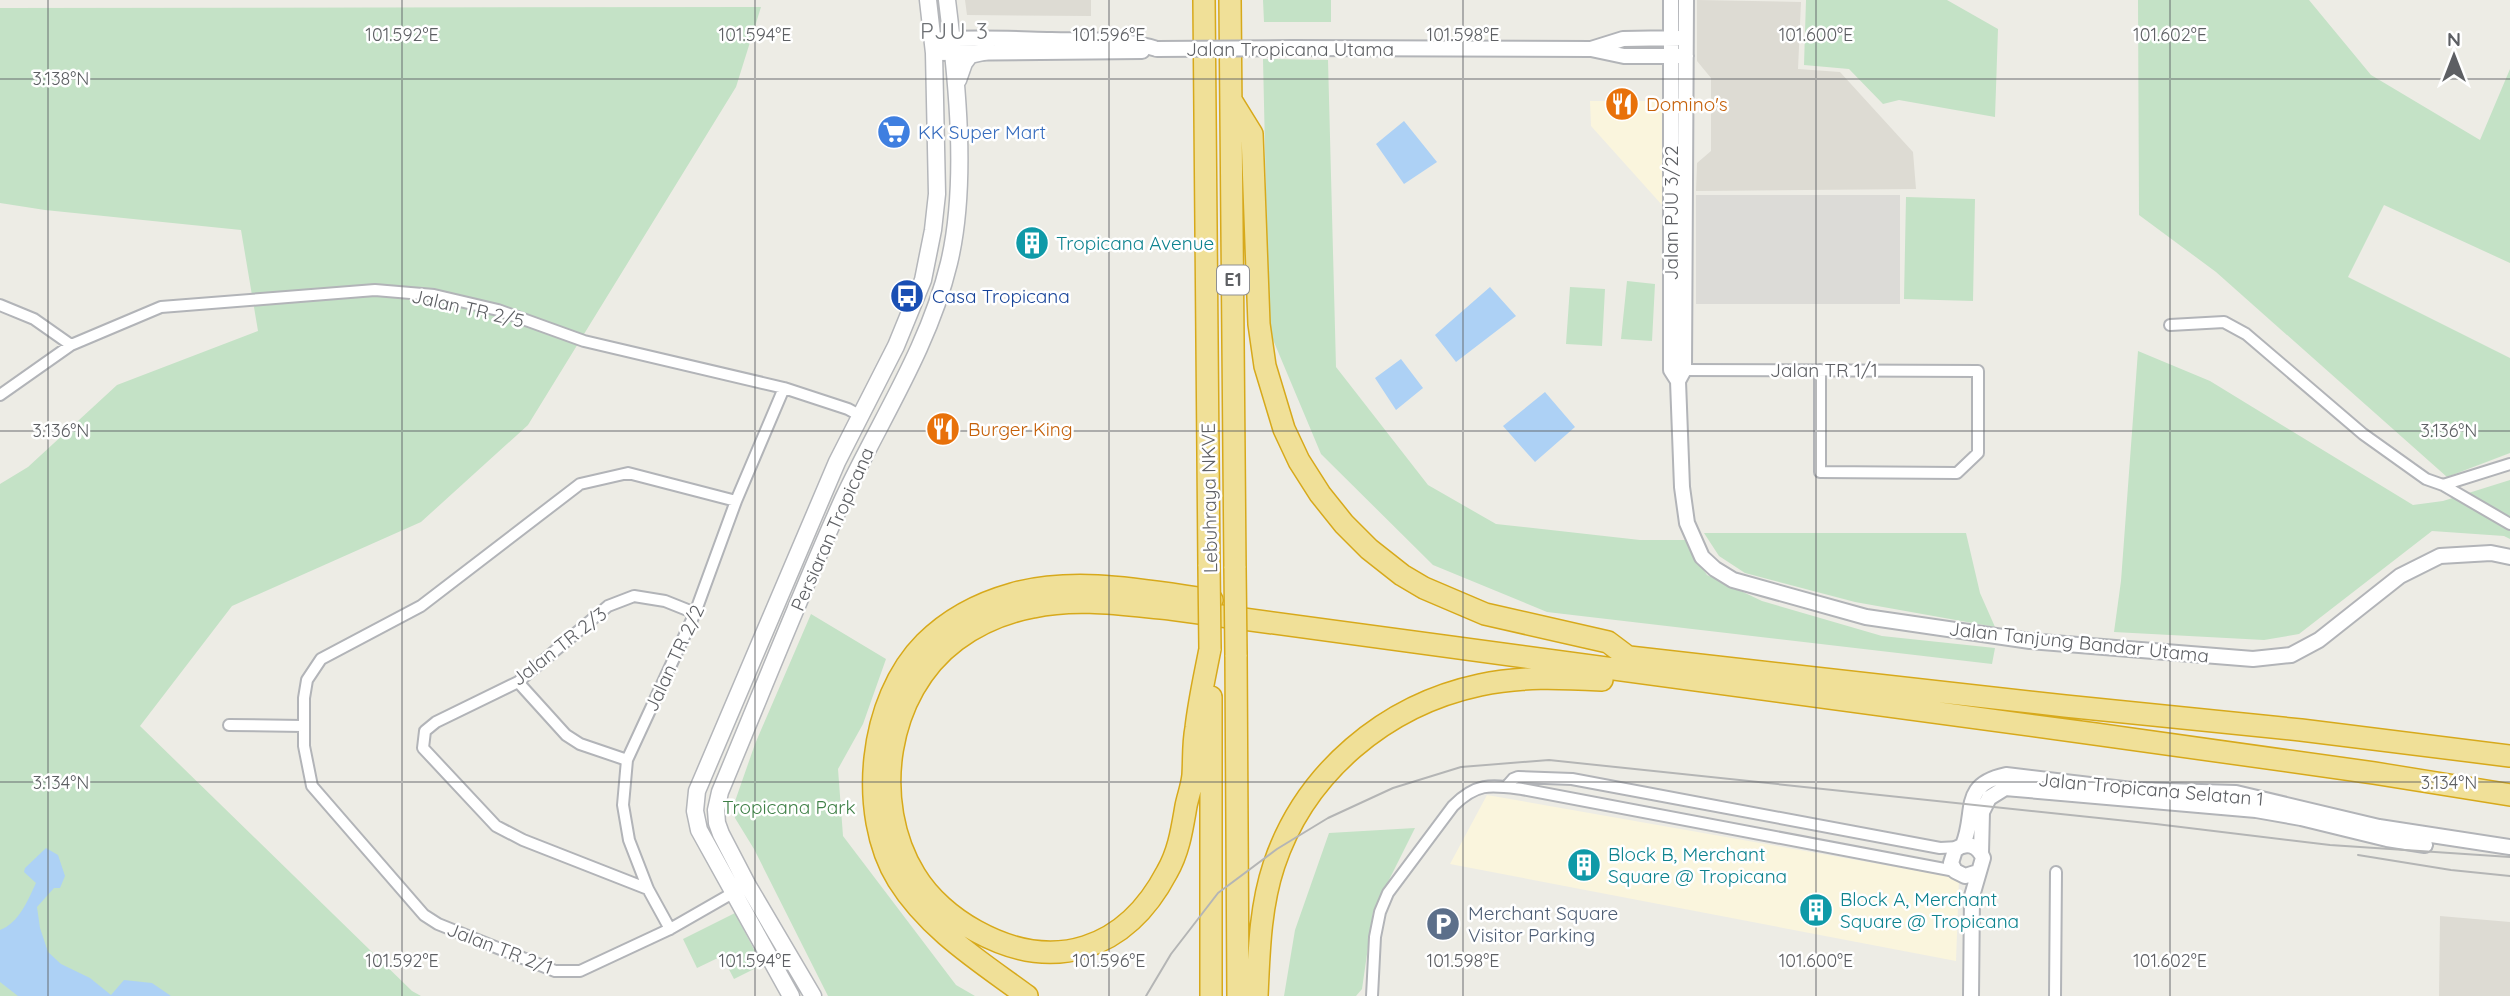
<svg xmlns="http://www.w3.org/2000/svg" width="2510" height="996" font-family="Quicksand,sans-serif">
	<rect width="100%" height="100%" fill="#edece5"/>
	<path fill="#faf5dd" d="M1590 101H1663L1662 205 1591 126Z
		M1487 795 1959 878 1956 961 1450 864Z"/>
	<path fill="#dcdbd7" d="M1696 195H1900V304H1696Z"/>
	<path fill="#dddbd3" d="M965 0H1091V16L967 15Z
		M1697 0 1801 2 1798 69 1840 72 1913 152 1916 189 1696 191 1697 163 1711 151V78L1697 61Z
		M2440 916 2510 922V996H2439Z"/>
	<path fill="#c4e2c6" d="M1263 0H1331V22H1264Z
		M1806 0H1947L1998 29 1995 117 1899 100 1883 104 1849 69 1804 65Z
		M2138 0H2309L2371 75 2480 140 2510 69V263L2384 205 2348 277 2510 358V453L2447 477 2216 272 2139 215Z
		M761 7 736 87 528 425 421 522 232 606 140 726 412 991 421 996H0V484L28 467 117 385 258 331 241 230 45 210 0 203V8Z
		M1263 59 1328 60 1336 367 1428 485 1496 524 1640 540H1685L1707 575 1762 601 1882 636 1995 648 1992 664 1547 612 1433 565 1321 454 1269 330Z
		M1906 197 1975 199 1973 301 1904 299Z
		M1627 281 1655 284 1652 341 1621 339Z
		M1570 287 1605 289 1602 346 1566 344Z
		M2138 351 2210 381 2413 505 2443 501 2510 480V539L2504 536 2432 531 2299 634 2264 640 2114 632 2121 581Z
		M1704 533H1966L1980 593 1995 627 1855 602 1745 573 1719 556Z
		M811 614 886 659 863 724 838 769 843 836 956 985 975 996H828L754 849 735 818 733 807 755 744Z
		M1415 828 1373 912 1362 989 1356 996H1284L1295 930 1329 833Z
		M735 913 762 965 734 979 722 956 697 968 683 939Z"/>
	<path fill="#add1f5" d="M1404 121 1437 162 1404 184 1376 144Z
		M1490 287 1516 316 1456 362 1435 335Z
		M1401 359 1423 388 1396 410 1375 378Z
		M1545 392 1575 427 1535 462 1503 426Z
		M46 848 58 855 65 876 60 888H54L37 907 40 928 48 952 61 964 90 978 111 995 124 980 152 983 171 996H18L0 982V930C19 923 28 900 36 883L24 872 25 868Z"/>
	<g fill="none" stroke-linecap="round" stroke-linejoin="round">
		<g stroke="#b2b4b8" stroke-width="14">
			<path id="minor" d="M0 305 34 319 71 345
				M2170 325 2224 322 2246 334 2363 434 2426 479 2443 485 2510 464
				M1678 370 1978 371V453L1957 473 1820 472V370
				M0 395 71 345 161 307 375 290 434 295 498 310 584 341 784 388 848 409 861 416
				M2443 485 2510 524
				M736 501 628 473 580 484 421 606 321 659 307 680 304 698V746L312 786 424 915 438 924 555 971H580L670 929 738 890
				M518 682 566 735 580 744 627 760
				M229 725 303 726
				M1506 787 1513 779 1518 777 1572 779 1940 848 1959 847
				M648 889 523 840 496 826 423 748 425 731 436 722 518 682 608 606 634 596 665 601 695 613
				M670 929 648 889 629 840 623 805 627 760 695 613 736 501 784 388
				M1372 996 1375 937 1380 912 1388 893 1453 806C1477 782 1491 785 1522 789L1955 871
				M2055 996 2056 872"/>
		</g>
		<g stroke="#b2b4b8" stroke-width="18">
			<path id="tertiary" d="M1671 0V370L1678 381
				M1686 0 1684 370 1678 381 1682 487 1687 523 1702 557 1715 569 1733 580 1866 617 2030 641 2253 659 2291 655 2319 640 2400 576 2440 556 2491 553 2510 557
				M933 40C972 37 1011 39 1051 40 1086 41 1123 38 1157 49
				M1292 48 1591 49 1624 56H1686
				M1591 49 1623 39 1678 38
				M934 53 1142 51
				M1963 845C1977 812 1959 785 2006 775L2132 790 2236 793 2379 827 2510 847
				M1981 853 1982 812 1989 798 2005 788 2256 810 2301 818 2387 839 2425 845
				M1971 996 1972 896 1983 858C1978 845 1966 841 1955 850L1951 863 1955 871 1965 876 1978 872"/>
		</g>
		<g stroke="#b4b6ba" stroke-width="19">
			<path id="secondary" d="M958 80 964 63 970 55 988 51
				M791 996 699 830 695 811 697 791 837 462 896 346 923 280 933 230 937 194 934 53 928 0
				M813 996 747 884 721 834 717 823 716 810 720 792C761 694 800 595 843 499 879 422 929 347 949 263 968 184 957 80 947 0"/>
		</g>
		<g stroke="#d7a91b" stroke-width="24">
			<path id="motorway" d="M1204 0 1209 566
				M1230 0 1235 568
				M1231 100 1252 134 1259 324 1265 366 1284 429 1299 461 1320 494 1344 524 1369 549 1402 575 1424 588 1485 614 1608 642 1628 657
				M1210 649C1205 675 1199 701 1196 728 1193 743 1194 759 1193 775 1192 786 1188 796 1186 806 1182 829 1179 851 1167 872 1126 950 1054 974 976 931 952 918 929 898 915 875 870 802 886 692 956 640 978 624 1006 612 1033 607 1077 597 1126 605 1170 609L2095 734 2374 773 2510 795
				M1236 655 1238 996
				M1629 657 2065 706 2301 730 2510 756
				M1211 697V996
				M1027 996C981 962 929 930 898 880 857 813 869 699 925 643 949 619 980 603 1012 594 1076 576 1147 591 1212 600
				M1257 996C1259 952 1260 907 1274 865 1305 772 1386 705 1480 685 1520 676 1561 678 1602 680"/>
		</g>
		<use href="#minor" stroke="#fff" stroke-width="10"/>
		<use href="#tertiary" stroke="#fff" stroke-width="14"/>
		<use href="#secondary" stroke="#fff" stroke-width="16"/>
		<use href="#motorway" stroke="#f0e098" stroke-width="21"/>
		<path stroke="#b4b5b5" stroke-width="2" d="M2358 855 2451 870 2510 876
			M1146 996 1171 954 1218 893 1277 849 1328 818 1393 788 1461 767 1549 760 2156 824 2330 845 2510 857"/>
		<g stroke="#b2b4b8" stroke-width="18" stroke-linecap="butt">
			<path id="tertiary-bridge" d="M1157 49 1292 48"/>
		</g>
		<g stroke="#d7a91b" stroke-width="24" stroke-linecap="butt">
			<path id="motorway-bridge" d="M1209 566 1210 649
				M1235 568 1236 655"/>
		</g>
		<use href="#tertiary-bridge" stroke="#fff" stroke-width="14"/>
		<use href="#motorway-bridge" stroke="#f0e098" stroke-width="21"/>
	</g>
	<path fill="none" stroke="#5d5f63" stroke-width="2" stroke-opacity="0.45" d="M48 0V996M402 0V996M755 0V996M1109 0V996M1463 0V996M1816 0V996M2170 0V996M0 79H2510M0 431H2510M0 782H2510"/>
	<defs>
		<g id="restaurant-disc" transform="scale(1.75)"><circle r="9.5" fill="#e8710a" stroke="#fff"/><path d="M-5-6h1v4h1v-4h1v4h1v-4h1v5L-1.5 .5V6h-2V.5L-5-1ZM5-6V6H3V1.5H1.5Q1.5-4 5-6Z" fill="#fff"/></g>
		<g id="supermarket-disc" transform="scale(1.75)"><circle r="9.5" fill="#3f7fe0" stroke="#fff"/><path d="M-6-5.5h2.5l.6 2H6L4.5 2H-2.5L-4.4-4H-6ZM-1.5 3.2a1.3 1.3 0 1 0 .1 0ZM3 3.2a1.3 1.3 0 1 0 .1 0Z" fill="#fff"/></g>
		<g id="building-disc" transform="scale(1.75)"><circle r="9.5" fill="#0f9aa8" stroke="#fff"/><path d="M-4-6H4V6H1V3H-1V6H-4ZM-2.5-4.3h1.7v1.8h-1.7ZM.8-4.3h1.7v1.8H.8ZM-2.5-1h1.7V.8h-1.7ZM.8-1h1.7V.8H.8Z" fill="#fff"/></g>
		<g id="bus-disc" transform="scale(1.75)"><circle r="9.5" fill="#1a4fb4" stroke="#fff"/><path d="M-5-6H5V4H4V6H2V4H-2V6H-4V4H-5ZM-3.5-4V0h7V-4ZM-3.5 1.2v1.5H-2V1.2ZM2 1.2v1.5H3.5V1.2Z" fill="#fff"/></g>
		<g id="parking-disc" transform="scale(1.75)"><circle r="9.5" fill="#5c6f8a" stroke="#fff"/><path d="M-3.5-5.5H1a3.5 3.5 0 0 1 0 7H-1V5.5H-3.5ZM-1-3.4V-.6H.8a1.4 1.4 0 0 0 0-2.8Z" fill="#fff"/></g>
	</defs>
	<g fill-rule="evenodd">
		<use href="#restaurant-disc" x="1622" y="104"/>
		<use href="#supermarket-disc" x="894" y="132"/>
		<use href="#building-disc" x="1032" y="243"/>
		<use href="#bus-disc" x="907" y="296"/>
		<use href="#restaurant-disc" x="943" y="429"/>
		<use href="#building-disc" x="1584" y="865"/>
		<use href="#building-disc" x="1816" y="910"/>
		<use href="#parking-disc" x="1443" y="924"/>
	</g>
	<g text-anchor="middle" stroke-width="5" stroke-linejoin="round" paint-order="stroke">
		<rect fill="#fff" stroke="#8e8f92" stroke-width="2" x="1217" y="265.5" width="32" height="29" rx="5"/>
		<g font-size="18" font-weight="bold" fill="#5d5f63">
			<text x="1233" y="286">E1</text>
		</g>
		<g font-size="19" fill="#5d5f63" stroke="#fff">
			<text x="1290" y="56">Jalan Tropicana Utama</text>
			<text transform="translate(1671 213) rotate(-90)" y="7">Jalan PJU 3/22</text>
			<text transform="translate(468 308) rotate(13)" y="7">Jalan TR 2/5</text>
			<text x="1824" y="377">Jalan TR 1/1</text>
			<text transform="translate(1209 498) rotate(-91)" y="7">Lebuhraya NKVE</text>
			<text transform="translate(832 529) rotate(-66)" y="7">Persiaran Tropicana</text>
			<text transform="translate(2079 642) rotate(6)" y="7">Jalan Tanjung Bandar Utama</text>
			<text transform="translate(559 646) rotate(-38)" y="7">Jalan TR 2/3</text>
			<text transform="translate(674 658) rotate(-65)" y="7">Jalan TR 2/2</text>
			<text transform="translate(2151 789) rotate(5)" y="7">Jalan Tropicana Selatan 1</text>
			<text transform="translate(500 948) rotate(21)" y="7">Jalan TR 2/1</text>
		</g>
		<g font-size="19" fill="#c56008" stroke="#fff" text-anchor="start">
			<text x="1646" y="111">Domino's</text>
			<text x="968" y="436">Burger King</text>
		</g>
		<g font-size="19" fill="#366cbe" stroke="#fff" text-anchor="start">
			<text x="918" y="139">KK Super Mart</text>
		</g>
		<g font-size="19" fill="#0d838f" stroke="#fff" text-anchor="start">
			<text x="1056" y="250">Tropicana Avenue</text>
			<text x="1608" y="861">Block B, Merchant<tspan x="1608" dy="22">Square @ Tropicana</tspan></text>
			<text x="1840" y="906">Block A, Merchant<tspan x="1840" dy="22">Square @ Tropicana</tspan></text>
		</g>
		<g font-size="19" fill="#164399" stroke="#fff" text-anchor="start">
			<text x="932" y="303">Casa Tropicana</text>
		</g>
		<g font-size="19" fill="#3f8047" stroke="#fff">
			<text x="789" y="814">Tropicana Park</text>
		</g>
		<g font-size="19" fill="#4e5e75" stroke="#fff" text-anchor="start">
			<text x="1468" y="920">Merchant Square<tspan x="1468" dy="22">Visitor Parking</tspan></text>
		</g>
		<g font-size="23" letter-spacing="2" fill="#6e7175" stroke="#fff">
			<text x="955" y="39">PJU 3</text>
		</g>
	</g>
	<g font-size="18" text-anchor="middle" fill="#5d5f63" stroke="#fff" stroke-width="5" stroke-linejoin="round" paint-order="stroke">
		<text x="402" y="41">101.592°E</text>
		<text x="755" y="41">101.594°E</text>
		<text x="1109" y="41">101.596°E</text>
		<text x="1463" y="41">101.598°E</text>
		<text x="1816" y="41">101.600°E</text>
		<text x="2170" y="41">101.602°E</text>
		<text x="61" y="85">3.138°N</text>
		<text x="61" y="437">3.136°N</text>
		<text x="2449" y="437">3.136°N</text>
		<text x="61" y="789">3.134°N</text>
		<text x="2449" y="789">3.134°N</text>
		<text x="402" y="967">101.592°E</text>
		<text x="755" y="967">101.594°E</text>
		<text x="1109" y="967">101.596°E</text>
		<text x="1463" y="967">101.598°E</text>
		<text x="1816" y="967">101.600°E</text>
		<text x="2170" y="967">101.602°E</text>
	</g>
	<g transform="translate(2454 56)" stroke="#ffffff" stroke-width="5" paint-order="stroke">
	<path d="M0-5L12 26L0 18L-12 26Z" fill="#5d5f63"/>
	<text y="-10" font-size="19" font-weight="bold" text-anchor="middle" fill="#5d5f63">N</text>
	</g>
</svg>
